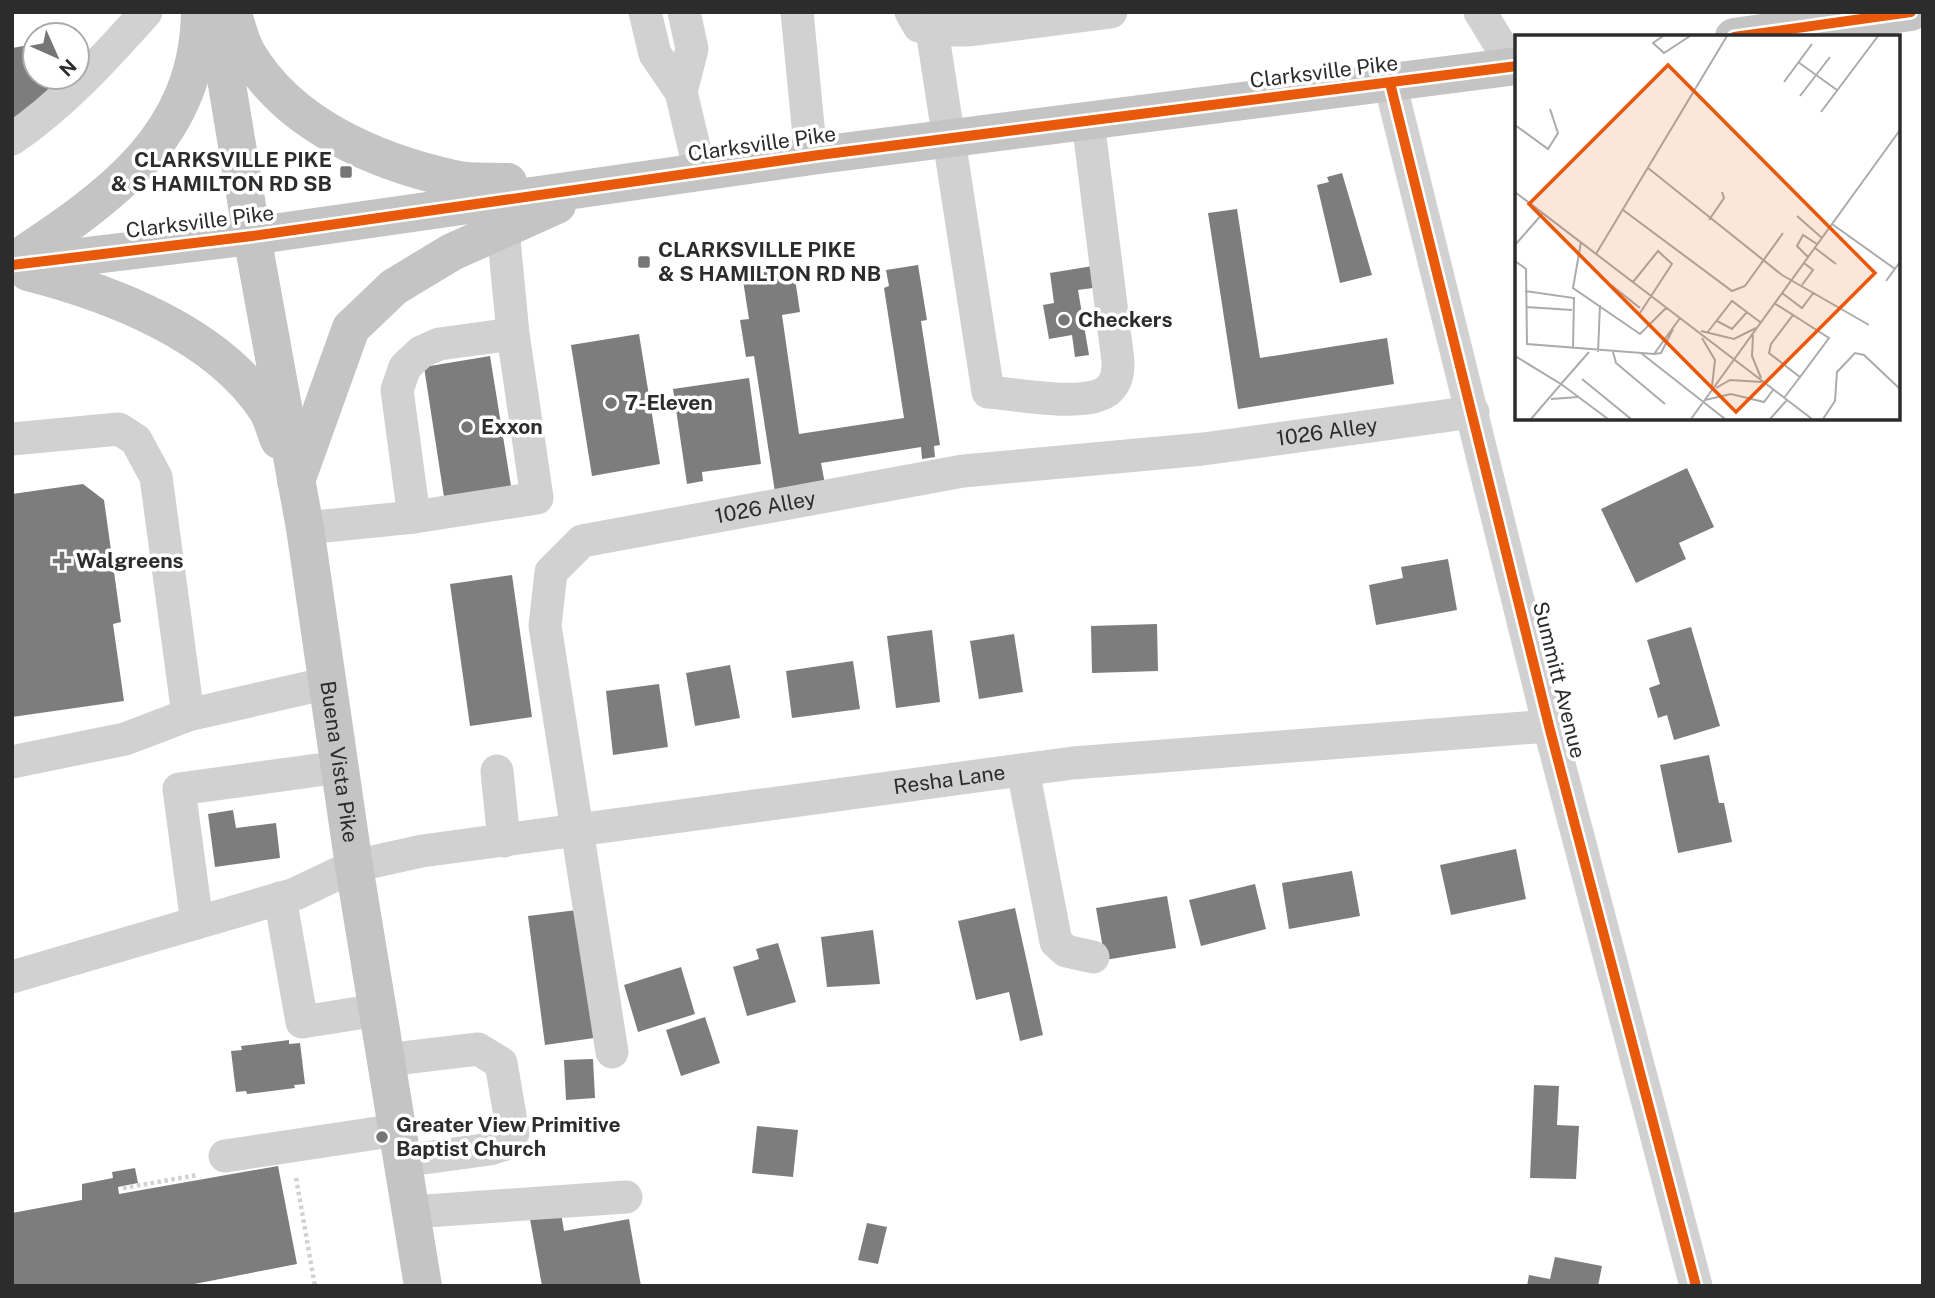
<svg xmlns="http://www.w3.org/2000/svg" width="1935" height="1298" font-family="'Public Sans',sans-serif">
	<rect width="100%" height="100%" fill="#fff"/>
	<path fill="#7d7d7d" d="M35 44V77H64L12 125V48Z
		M1342 173 1372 275 1340 283 1317 185 1329 182 1327 177Z
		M1237 209 1260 358 1387 338 1394 384 1238 409 1208 213Z
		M1105 264 1108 286 1078 290 1089 355 1075 357 1072 335 1049 339 1043 305 1054 303 1050 273Z
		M918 265 927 320 921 321 940 445 934 446 935 457 922 459 921 447 821 463 825 484 775 492 754 356 746 357 740 320 749 319 742 274 781 267 794 272 800 312 782 315 799 434 904 418 884 288 889 286 886 270Z
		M639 334 660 464 592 476 571 345Z
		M490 356 511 486 444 497 424 367Z
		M749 378 761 464 702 472 703 481 687 484 673 389Z
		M1687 468 1714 527 1679 543 1686 559 1636 583 1601 509Z
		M83 484 104 500 121 622 113 624 124 701 12 717V494Z
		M1448 559 1457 610 1376 625 1369 585 1403 578 1401 567Z
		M512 575 532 717 470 726 450 584Z
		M1157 624 1158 671 1092 673 1091 626Z
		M1691 627 1720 726 1674 740 1667 715 1658 718 1649 688 1660 684 1647 640Z
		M932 630 940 702 896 708 887 636Z
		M1014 634 1023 692 979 699 970 641Z
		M853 661 860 709 792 718 786 671Z
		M730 665 740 718 695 726 686 673Z
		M659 684 668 747 613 755 606 691Z
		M1709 755 1719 803H1724L1732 842 1678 853 1660 765Z
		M233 810 236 828 276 823 280 858 215 867 208 814Z
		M1516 849 1526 899 1451 915 1440 865Z
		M1352 871 1360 916 1289 929 1282 883Z
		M1255 884 1266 929 1201 946 1189 900Z
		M1167 896 1176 948 1105 960 1096 908Z
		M1015 908 1043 1035 1020 1041 1009 992 976 1000 958 921Z
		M577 910 594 1038 545 1045 528 916Z
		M873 930 880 984 827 987 821 937Z
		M778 943 796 1002 747 1016 733 967 759 959 756 949Z
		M681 967 695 1014 638 1032 624 985Z
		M705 1017 720 1063 681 1076 666 1030Z
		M289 1040V1044L300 1043 305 1084 294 1085 295 1088 247 1094 246 1091 236 1092 231 1051 242 1050 241 1046Z
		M593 1059 595 1098 566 1100 564 1060Z
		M1534 1085 1559 1086 1557 1125 1579 1126 1576 1179 1530 1178Z
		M757 1126 798 1130 793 1177 752 1173Z
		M278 1166 297 1264 184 1286H12V1213L82 1200V1184L113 1178 112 1172 135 1168 138 1183 118 1187 119 1194Z
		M561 1213 564 1231 629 1219 641 1286H542L530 1219Z
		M867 1223 887 1227 878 1264 858 1260Z
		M1555 1257 1602 1266 1598 1286H1527L1529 1275 1550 1279Z"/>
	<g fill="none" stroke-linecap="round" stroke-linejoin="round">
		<path stroke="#d1d1d1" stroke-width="4.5" stroke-dasharray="3.5 3.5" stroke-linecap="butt" d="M296 1178 315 1286
			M123 1188 198 1175"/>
		<g stroke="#d1d1d1" stroke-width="33">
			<path d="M645 12 655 54 681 92"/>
			<path d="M684 12 692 49 681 92 700 172"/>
			<path d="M797 12 811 157"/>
			<path d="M911 12 919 26 932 30 988 392C1017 394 1084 408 1107 391 1117 383 1118 373 1118 361L1088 121"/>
			<path d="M1480 12 1513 66"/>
			<path d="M932 30H969L1111 12"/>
			<path d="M1390 83 1549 726 1696 1286"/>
			<path d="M12 139C63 104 105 58 146 12"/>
			<path d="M12 439 119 429 136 440 156 477 188 715"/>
			<path d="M414 517 397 390 405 367 421 352 439 344 513 334"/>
			<path d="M305 528 414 517 537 498 513 334 503 229"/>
			<path d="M12 762 125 739 188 715 328 683"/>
			<path d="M1023 770 1056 942 1066 951 1093 957"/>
			<path d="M497 771 504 841"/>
			<path d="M280 898 302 1022 378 1010"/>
			<path d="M197 923 179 789 340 767"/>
			<path id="s1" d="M12 977 295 894 354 866 422 851 1073 763 1549 726"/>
			<path id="s2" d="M612 1052 545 626 551 572 582 541 963 471 1203 449 1473 412"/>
			<path d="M386 1060 478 1049 501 1063 513 1133 506 1144 490 1149 402 1161"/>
			<path d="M225 1156 397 1130"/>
			<path d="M412 1212 626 1197"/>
		</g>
		<g stroke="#c4c4c4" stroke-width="38">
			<path id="s3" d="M215 12 252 236 305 528 354 866 423 1286"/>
			<path d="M232 12C237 25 240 41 247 53 289 125 376 162 454 179 471 183 491 181 508 182"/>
			<path d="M1734 37 1911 12"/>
			<path d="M12 262C108 198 198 139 200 12"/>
			<path d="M12 265 252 236 819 155 1517 66"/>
			<path d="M28 272C111 293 218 334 267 410 272 418 275 430 279 440"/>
			<path d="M296 481 351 328 394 287 452 252 557 205"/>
		</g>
		<g stroke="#fff" stroke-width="15">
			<path id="cycleway" d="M1734 37 1911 12
				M1390 83 1549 726 1696 1286
				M12 265 252 236 819 155 1517 66"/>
		</g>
		<use href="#cycleway" stroke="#e8590c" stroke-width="10"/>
	</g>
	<g fill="#767676" stroke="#fff" stroke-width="2.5">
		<rect x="339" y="165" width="14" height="14" rx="3.5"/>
		<rect x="637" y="255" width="14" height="14" rx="3.5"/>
		<circle cx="1064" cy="320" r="7"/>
		<circle cx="611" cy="403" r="7"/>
		<circle cx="467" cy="427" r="7"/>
		<path d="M58.5 550.5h7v7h7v7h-7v7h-7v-7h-7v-7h7z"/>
		<circle cx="382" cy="1137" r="7"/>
	</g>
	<g text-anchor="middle" stroke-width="7" stroke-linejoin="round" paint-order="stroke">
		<g font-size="21" fill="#2c2c2c" stroke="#fff">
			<text transform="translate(1324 72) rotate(-7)" y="7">Clarksville Pike</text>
			<text transform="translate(762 144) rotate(-8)" y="7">Clarksville Pike</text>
			<text transform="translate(200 222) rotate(-7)" y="7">Clarksville Pike</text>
			<text dy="7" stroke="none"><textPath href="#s2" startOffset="1283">1026 Alley</textPath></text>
			<text dy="7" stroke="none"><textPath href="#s2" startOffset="716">1026 Alley</textPath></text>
			<text transform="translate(1559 680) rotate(76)" y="7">Summitt Avenue</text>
			<text dy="7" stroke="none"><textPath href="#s3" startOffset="760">Buena Vista Pike</textPath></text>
			<text dy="7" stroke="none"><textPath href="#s1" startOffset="962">Resha Lane</textPath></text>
		</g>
		<g font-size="21" font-weight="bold" fill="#2c2c2c" stroke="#fff" text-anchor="start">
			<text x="332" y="167" text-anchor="end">CLARKSVILLE PIKE<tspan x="332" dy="24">&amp; S HAMILTON RD SB</tspan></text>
			<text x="658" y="257">CLARKSVILLE PIKE<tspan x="658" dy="24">&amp; S HAMILTON RD NB</tspan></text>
			<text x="1078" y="327">Checkers</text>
			<text x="625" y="410">7-Eleven</text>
			<text x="481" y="434">Exxon</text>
			<text x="76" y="568">Walgreens</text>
			<text x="396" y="1132">Greater View Primitive<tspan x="396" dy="24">Baptist Church</tspan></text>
		</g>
	</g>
	<g transform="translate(1515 35)">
		<rect width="385" height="385" fill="#fff"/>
		<path fill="none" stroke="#ababab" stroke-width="2" d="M148 1 138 8 149 18 175 1M283 27 322 55M269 47 297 9M285 61 315 22M306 77 363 1M0 90 33 114 43 98 35 74M133 133 267 240 354 290M0 157 297 384M108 175 217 256 230 251 268 198M282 181 307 203M194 185 209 163 207 157M317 189 380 234M66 207 58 253 125 299 151 273M0 210 28 178M300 213 321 229M81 219 212 1M293 222 282 211 288 200 302 209M0 226 11 234 12 309 139 319 165 283M371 246 385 227M118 247 143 216 157 229 125 278M96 250 125 273M287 250 298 235 289 228M10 256 59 263 58 313M267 258 287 273 299 257M259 268 278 280 256 309 254 318 285 342 314 303 278 280M11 272 57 275M202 286 217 294 232 277M186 296 219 304 241 293M192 298 217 266 245 287M238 300 237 321 246 343M187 303 200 325 197 351M83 317 85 270M98 317 101 328 150 369M126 318 210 384M139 319 146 318 158 294M0 321 46 349 74 317M67 344 116 384M201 353 215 345 247 347M269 363 285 342M36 364 63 362M190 365 216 359 249 367 258 355M16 384 46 349 93 384M176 384 385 95M255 384 272 365M308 384 320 366 322 337 340 318 349 320 385 354"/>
		<path fill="#e8590c" fill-opacity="0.15" stroke="#e8590c" stroke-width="3.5" d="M153 30 360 238 221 377 14 169Z"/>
		<rect width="385" height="385" fill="none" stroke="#2c2c2c" stroke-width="3.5"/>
	</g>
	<rect width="1935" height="1298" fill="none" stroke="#2c2c2c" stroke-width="28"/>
	<g transform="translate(56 56) rotate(135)"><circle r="33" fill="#ffffff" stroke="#ababab" stroke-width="2"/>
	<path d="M0-5L12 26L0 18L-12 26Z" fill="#767676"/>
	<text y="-10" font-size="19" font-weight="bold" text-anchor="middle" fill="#2c2c2c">N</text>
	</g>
</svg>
